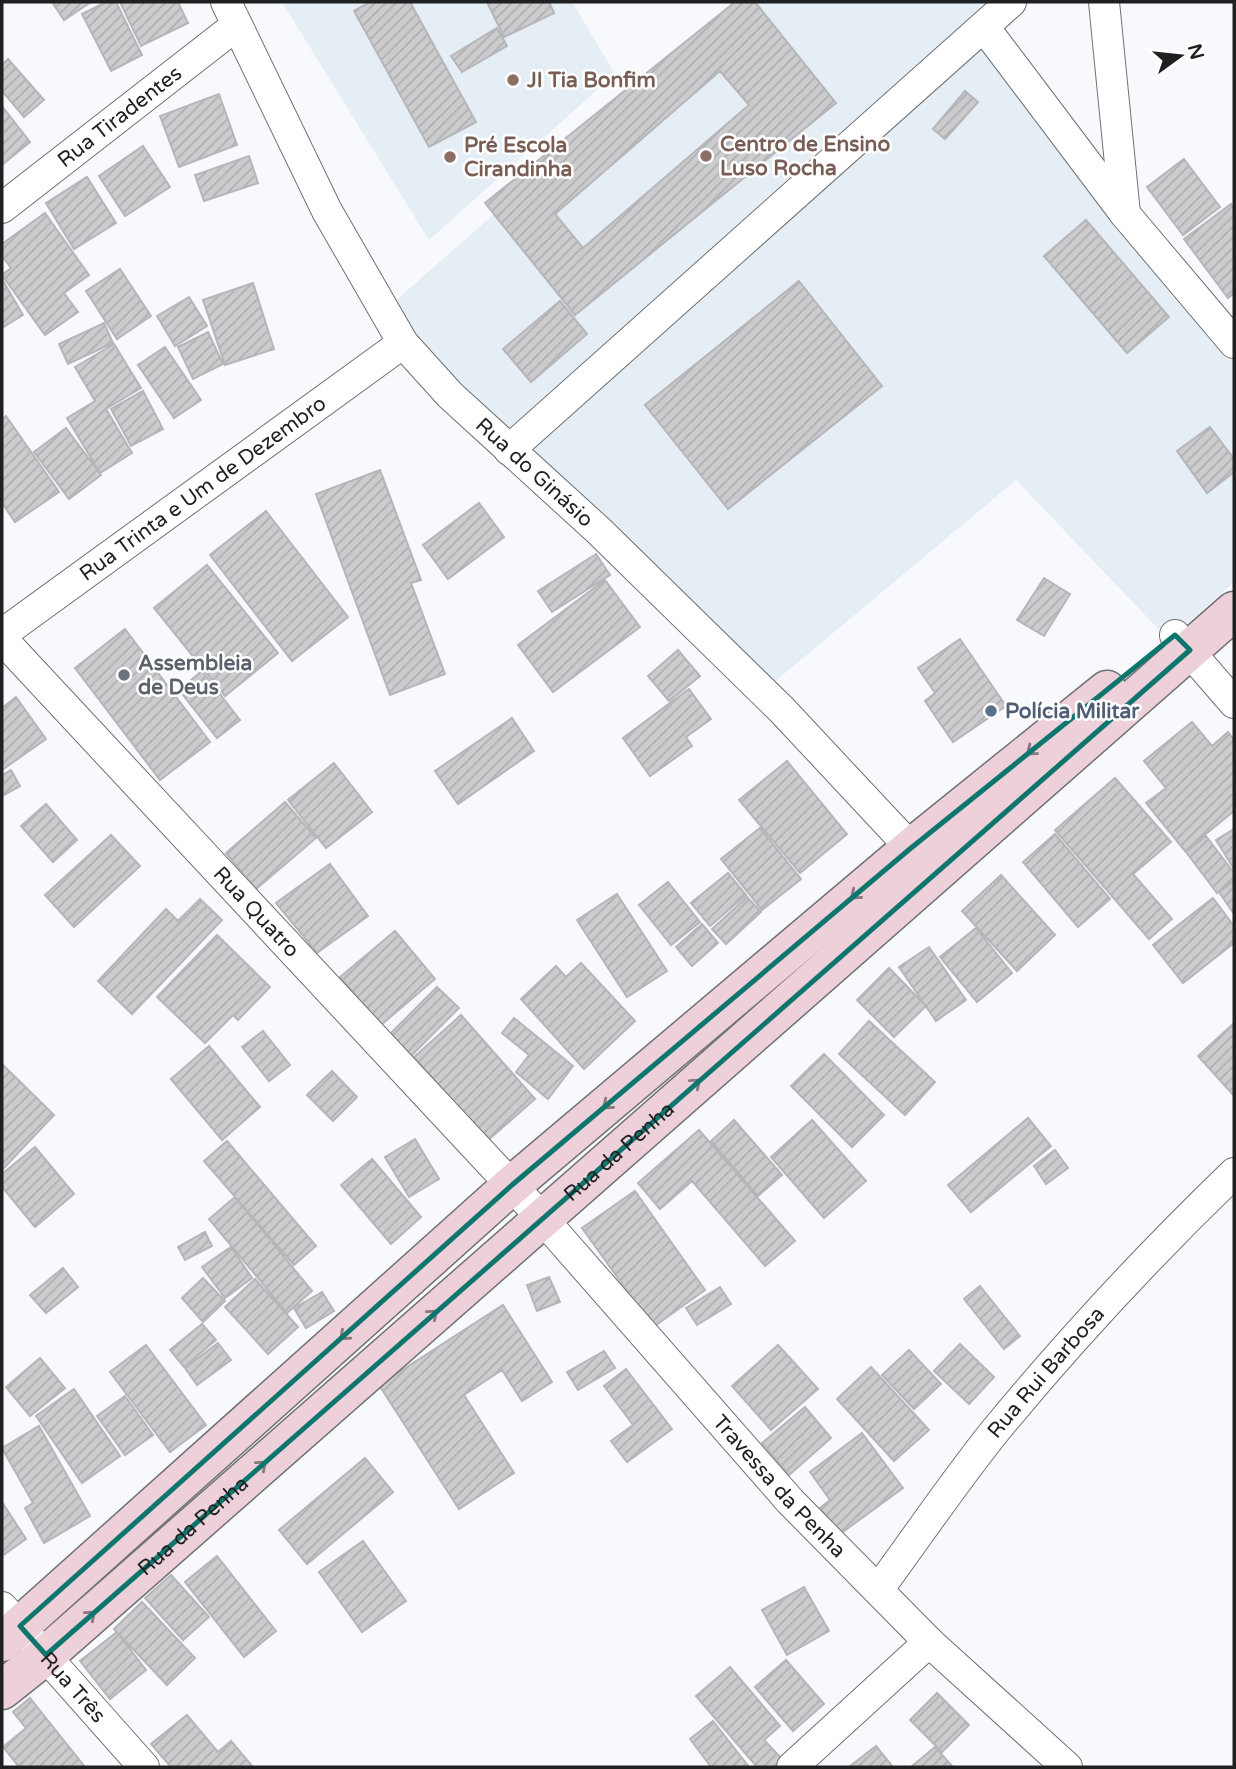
<svg xmlns="http://www.w3.org/2000/svg" width="1236" height="1769" font-family="'Varela Round',sans-serif">
	<defs>
		<pattern id="building-hatch" width="6" height="6" patternUnits="userSpaceOnUse" patternTransform="scale(1.75)"><rect width="6" height="6" fill="#cccccf"/><path d="M-1 1l2-2M0 6l6-6M5 7l2-2" fill="none" stroke="#afafb1"/></pattern>
	</defs>
	<rect width="100%" height="100%" fill="#f7f9fc"/>
	<path fill="#e5edf5" d="M282 2H572L615 74 429 240Z
		M735 2H1028L985 40 1234 362V582L1169 640 1016 480 766 689 384 311Z"/>
	<path fill="url(#building-hatch)" stroke="#b6b5b9" stroke-width="2" fill-rule="evenodd" d="M52 2H91L64 20Z
		M106 2H116L142 55 111 71 82 14Z
		M120 2H178L188 23 141 46Z
		M370 2H410L476 122 429 147 354 11Z
		M487 2H549L554 13 504 37Z
		M735 2H755L836 103 575 315 485 203ZM720 71 749 105 583 248 555 214Z
		M497 28 507 46 462 72 451 56Z
		M8 59 44 100 24 117 2 91V65Z
		M965 91 978 102 945 139 933 129Z
		M219 94 237 145 179 167 160 116Z
		M2 106 30 142 2 165Z
		M143 146 170 187 125 216 99 176Z
		M249 156 258 183 204 201 195 175Z
		M1184 159 1220 207 1183 235 1147 187Z
		M87 177 116 223 74 249 46 203Z
		M1231 204 1234 209V293L1228 298 1184 239Z
		M45 213 89 275 64 293 78 312 45 335 2 275 11 268 2 256V244Z
		M1086 220 1169 317 1127 353 1044 256Z
		M120 269 151 316 117 339 86 291Z
		M2 279 23 315 2 328Z
		M799 281 882 386 728 509 645 405Z
		M253 283 274 349 225 365 203 300Z
		M189 297 207 326 175 346 157 316Z
		M560 301 587 334 531 382 503 349Z
		M104 323 113 343 68 364 59 344Z
		M208 332 223 364 193 379 178 347Z
		M114 344 141 388 106 409 132 453 100 473 67 418 95 401 75 367Z
		M165 347 201 400 174 418 138 365Z
		M143 391 163 429 131 446 111 409Z
		M6 416 59 492 15 522 2 503V420Z
		M1210 427 1234 459V472L1207 493 1177 451Z
		M66 428 101 475 69 499 34 452Z
		M380 470 421 580 411 583 445 674 390 695 316 494Z
		M479 503 504 537 448 579 423 545Z
		M266 511 348 617 292 661 210 555Z
		M596 554 610 575 552 612 538 591Z
		M207 565 278 653 225 696 154 608Z
		M1044 578 1070 594 1044 636 1017 620Z
		M605 580 640 627 553 692 518 645Z
		M125 629 210 742 160 780 75 668Z
		M960 639 1006 706 953 742 925 701 935 693 918 668Z
		M678 650 700 676 669 701 648 676Z
		M202 671 240 720 217 738 179 690Z
		M689 689 711 719 686 737 692 746 650 776 623 738Z
		M16 697 46 739 2 770V708Z
		M512 718 534 751 458 804 435 771Z
		M1192 722 1212 746 1228 732 1234 740V811L1185 851 1146 803 1166 788 1144 761Z
		M787 761 847 834 800 873 739 800Z
		M334 763 372 812 326 848 288 800Z
		M11 770 20 786 2 796V775Z
		M1115 778 1171 842 1133 874 1172 919 1149 939 1055 830Z
		M285 802 316 838 256 889 226 853Z
		M46 804 77 840 53 862 21 826Z
		M760 828 801 879 762 910 721 859Z
		M1234 829V869L1216 840Z
		M1055 834 1110 899 1078 927 1023 862Z
		M111 835 140 866 74 927 45 895Z
		M1206 836 1234 873V880L1217 893 1186 852Z
		M330 864 368 916 317 953 276 903Z
		M728 873 746 895 710 926 691 903Z
		M1001 875 1055 935 1017 971 962 911Z
		M1234 881V914L1219 892Z
		M668 882 700 922 671 945 639 905Z
		M617 894 667 971 627 997 577 920Z
		M747 897 761 912 726 944 712 929Z
		M1213 898 1234 926V943L1183 983 1153 945Z
		M200 899 222 920 132 1014 98 981 166 909 178 921Z
		M702 924 718 943 692 966 676 947Z
		M976 928 1012 973 977 1002 940 957Z
		M395 931 435 979 381 1025 340 977Z
		M217 935 270 987 238 1020 233 1015 205 1043 157 997Z
		M929 947 966 1000 936 1021 899 967Z
		M581 963 635 1021 584 1069 521 999 556 966 566 977Z
		M889 968 926 1006 894 1037 857 1000Z
		M437 987 459 1008 410 1057 389 1035Z
		M461 1015 535 1099 487 1141 414 1057Z
		M514 1018 573 1066 548 1099 516 1072 529 1055 502 1033Z
		M869 1021 935 1082 905 1115 839 1054Z
		M1234 1023V1096L1198 1056Z
		M263 1031 290 1065 269 1081 242 1047Z
		M209 1046 260 1107 222 1140 171 1079Z
		M824 1054 884 1115 852 1147 791 1086Z
		M2 1064 54 1115 3 1169 2 1167Z
		M332 1071 357 1097 333 1121 307 1095Z
		M1028 1118 1051 1146 971 1212 948 1185Z
		M734 1120 782 1175 758 1196 711 1141Z
		M812 1120 866 1181 824 1218 771 1157Z
		M699 1130 795 1241 765 1266 692 1181 660 1209 638 1183Z
		M415 1139 439 1179 409 1197 385 1157Z
		M227 1141 316 1246 294 1265 204 1161Z
		M35 1147 74 1194 35 1227 2 1187V1174Z
		M1055 1150 1068 1168 1046 1184 1034 1166Z
		M372 1159 421 1217 391 1244 341 1185Z
		M635 1191 705 1290 653 1327 582 1228Z
		M235 1197 312 1291 287 1313 209 1219Z
		M205 1232 212 1246 185 1260 178 1247Z
		M231 1247 252 1278 225 1298 202 1267Z
		M63 1268 78 1287 46 1313 30 1295Z
		M549 1277 560 1302 537 1311 527 1285Z
		M203 1278 225 1301 203 1322 182 1298Z
		M255 1279 298 1327 268 1354 225 1307Z
		M980 1286 1020 1336 1004 1349 964 1299Z
		M720 1287 731 1304 697 1325 686 1308Z
		M322 1292 334 1311 306 1328 294 1308Z
		M503 1305 552 1382 522 1401 502 1370 464 1395 514 1473 459 1509 379 1385Z
		M202 1324 216 1340 184 1367 170 1350Z
		M218 1343 231 1360 197 1385 185 1368Z
		M960 1344 994 1377 969 1404 934 1371Z
		M146 1345 206 1425 170 1452 110 1372Z
		M778 1345 818 1389 771 1430 732 1386Z
		M909 1350 941 1384 914 1409 882 1375Z
		M604 1351 615 1368 578 1390 567 1372Z
		M40 1358 65 1388 30 1416 6 1387Z
		M871 1367 929 1430 894 1461 837 1399Z
		M626 1369 672 1429 627 1462 611 1441 633 1425 604 1386Z
		M74 1389 120 1456 82 1483 36 1416Z
		M125 1396 153 1435 125 1455 97 1416Z
		M805 1407 831 1438 789 1475 762 1443Z
		M39 1426 90 1516 44 1543 25 1508 33 1503 2 1448Z
		M862 1433 903 1488 840 1534 820 1508 830 1500 810 1472Z
		M365 1458 393 1492 307 1564 279 1530Z
		M2 1502 26 1539 2 1556Z
		M363 1541 406 1601 362 1632 319 1572Z
		M217 1556 276 1631 244 1657 185 1582Z
		M171 1575 209 1617 183 1640 145 1598Z
		M804 1587 829 1631 787 1655 762 1610Z
		M142 1602 195 1658 167 1685 114 1629Z
		M117 1632 146 1670 110 1699 80 1661Z
		M786 1660 824 1704 793 1731 755 1687Z
		M730 1667 780 1726 764 1740 782 1759 773 1767H757L696 1696Z
		M937 1693 969 1725 942 1752 910 1720Z
		M30 1698 85 1767H19L3 1747 26 1728 13 1712Z
		M187 1715 218 1752 231 1741 253 1767H171L151 1744Z
		M713 1721 749 1767H711L690 1739Z
		M876 1746 893 1767H849Z
		M935 1747 953 1767H911Z"/>
	<g fill="none" stroke-linecap="round" stroke-linejoin="round">
		<g stroke="#6f7173" stroke-width="32">
			<g id="street">
				<path id="s1" d="M226 2 327 211 403 343 450 395 599 531 782 710 926 864"/>
				<path d="M1104 2 1125 214"/>
				<path d="M984 27 1125 214 1234 343"/>
				<path id="s2" d="M2 208 237 25"/>
				<path d="M509 450 1011 2"/>
				<path id="s3" d="M2 634 403 343"/>
				<path d="M1175 635 1234 703"/>
				<path id="s4" d="M2 639 542 1218 790 1501 929 1642 1067 1767"/>
				<path id="s5" d="M878 1590C917 1537 954 1482 995 1431 1070 1340 1150 1254 1234 1173"/>
				<path id="s6" d="M2 1607 144 1767"/>
				<path d="M792 1767 929 1642"/>
			</g>
		</g>
		<g stroke="#6f7173" stroke-width="41">
			<g id="secondary">
				<path d="M2 1642 512 1185 911 848 1107 690"/>
				<path id="s7" d="M2 1690 46 1655 1234 611"/>
			</g>
		</g>
		<use href="#street" stroke="#fff" stroke-width="30"/>
		<use href="#secondary" stroke="#eed0da" stroke-width="38"/>
	</g>
	<defs><path id="oneway-chevron" d="M-2-3.5L2.5 0L-2 3.5" fill="none" stroke-width="1.6" stroke-linecap="round" stroke-linejoin="round" transform="scale(1.75)"/></defs>
	<g stroke="#86787e">
		<use href="#oneway-chevron" transform="translate(1031 751) rotate(141)"/>
		<use href="#oneway-chevron" transform="translate(855 895) rotate(140)"/>
		<use href="#oneway-chevron" transform="translate(696 1083) rotate(-41)"/>
		<use href="#oneway-chevron" transform="translate(607 1105) rotate(140)"/>
		<use href="#oneway-chevron" transform="translate(433 1314) rotate(-41)"/>
		<use href="#oneway-chevron" transform="translate(344 1336) rotate(138)"/>
		<use href="#oneway-chevron" transform="translate(262 1465) rotate(-41)"/>
		<use href="#oneway-chevron" transform="translate(91 1615) rotate(-41)"/>
	</g>
	<path fill="none" stroke="#0f766e" stroke-width="5" stroke-linejoin="round" d="M1175 635 1190 650 46 1655 20 1626 512 1185 911 848Z"/>
	<g fill="#8d6e63" stroke="#fff" stroke-width="2.5">
		<circle cx="513" cy="80" r="7"/>
		<circle cx="706" cy="156" r="7"/>
		<circle cx="450" cy="157" r="7"/>
	</g>
	<circle fill="#6b7280" stroke="#fff" stroke-width="2.5" cx="124" cy="675" r="7"/>
	<circle fill="#5c6f8a" stroke="#fff" stroke-width="2.5" cx="991" cy="711" r="7"/>
	<g text-anchor="middle" stroke-width="5" stroke-linejoin="round" paint-order="stroke">
		<g font-size="21" font-weight="bold" fill="#785e54" stroke="#fff" text-anchor="start">
			<text x="527" y="87">JI Tia Bonfim</text>
			<text x="720" y="151">Centro de Ensino<tspan x="720" dy="24">Luso Rocha</tspan></text>
			<text x="464" y="152">Pré Escola<tspan x="464" dy="24">Cirandinha</tspan></text>
		</g>
		<g font-size="21" fill="#1f2021" stroke="#fff">
			<text dy="7" stroke="none"><textPath href="#s2" startOffset="149">Rua Tiradentes</textPath></text>
			<text dy="7" stroke="none"><textPath href="#s1" startOffset="569">Rua do Ginásio</textPath></text>
			<text dy="7" stroke="none"><textPath href="#s3" startOffset="248">Rua Trinta e Um de Dezembro</textPath></text>
			<text dy="7" stroke="none"><textPath href="#s4" startOffset="373">Rua Quatro</textPath></text>
			<text dy="7" stroke="none"><textPath href="#s7" startOffset="819">Rua da Penha</textPath></text>
			<text dy="7" stroke="none"><textPath href="#s5" startOffset="275">Rua Rui Barbosa</textPath></text>
			<text dy="7" stroke="none"><textPath href="#s4" startOffset="1150">Travessa da Penha</textPath></text>
			<text dy="7" stroke="none"><textPath href="#s7" startOffset="252">Rua da Penha</textPath></text>
			<text dy="7" stroke="none"><textPath href="#s6" startOffset="107">Rua Três</textPath></text>
		</g>
		<g font-size="21" font-weight="bold" fill="#5b616d" stroke="#fff" text-anchor="start">
			<text x="138" y="670">Assembleia<tspan x="138" dy="24">de Deus</tspan></text>
		</g>
		<g font-size="21" font-weight="bold" fill="#4e5e75" stroke="#fff" text-anchor="start">
			<text x="1005" y="718">Polícia Militar</text>
		</g>
	</g>
	<rect width="1236" height="1769" fill="none" stroke="#1f2021" stroke-width="7"/>
	<g transform="translate(1180 56) rotate(75)" stroke="#ffffff" stroke-width="5" paint-order="stroke">
	<path d="M0-5L12 26L0 18L-12 26Z" fill="#1f2021"/>
	<text y="-10" font-size="19" font-weight="bold" text-anchor="middle" fill="#1f2021">N</text>
	</g>
</svg>
